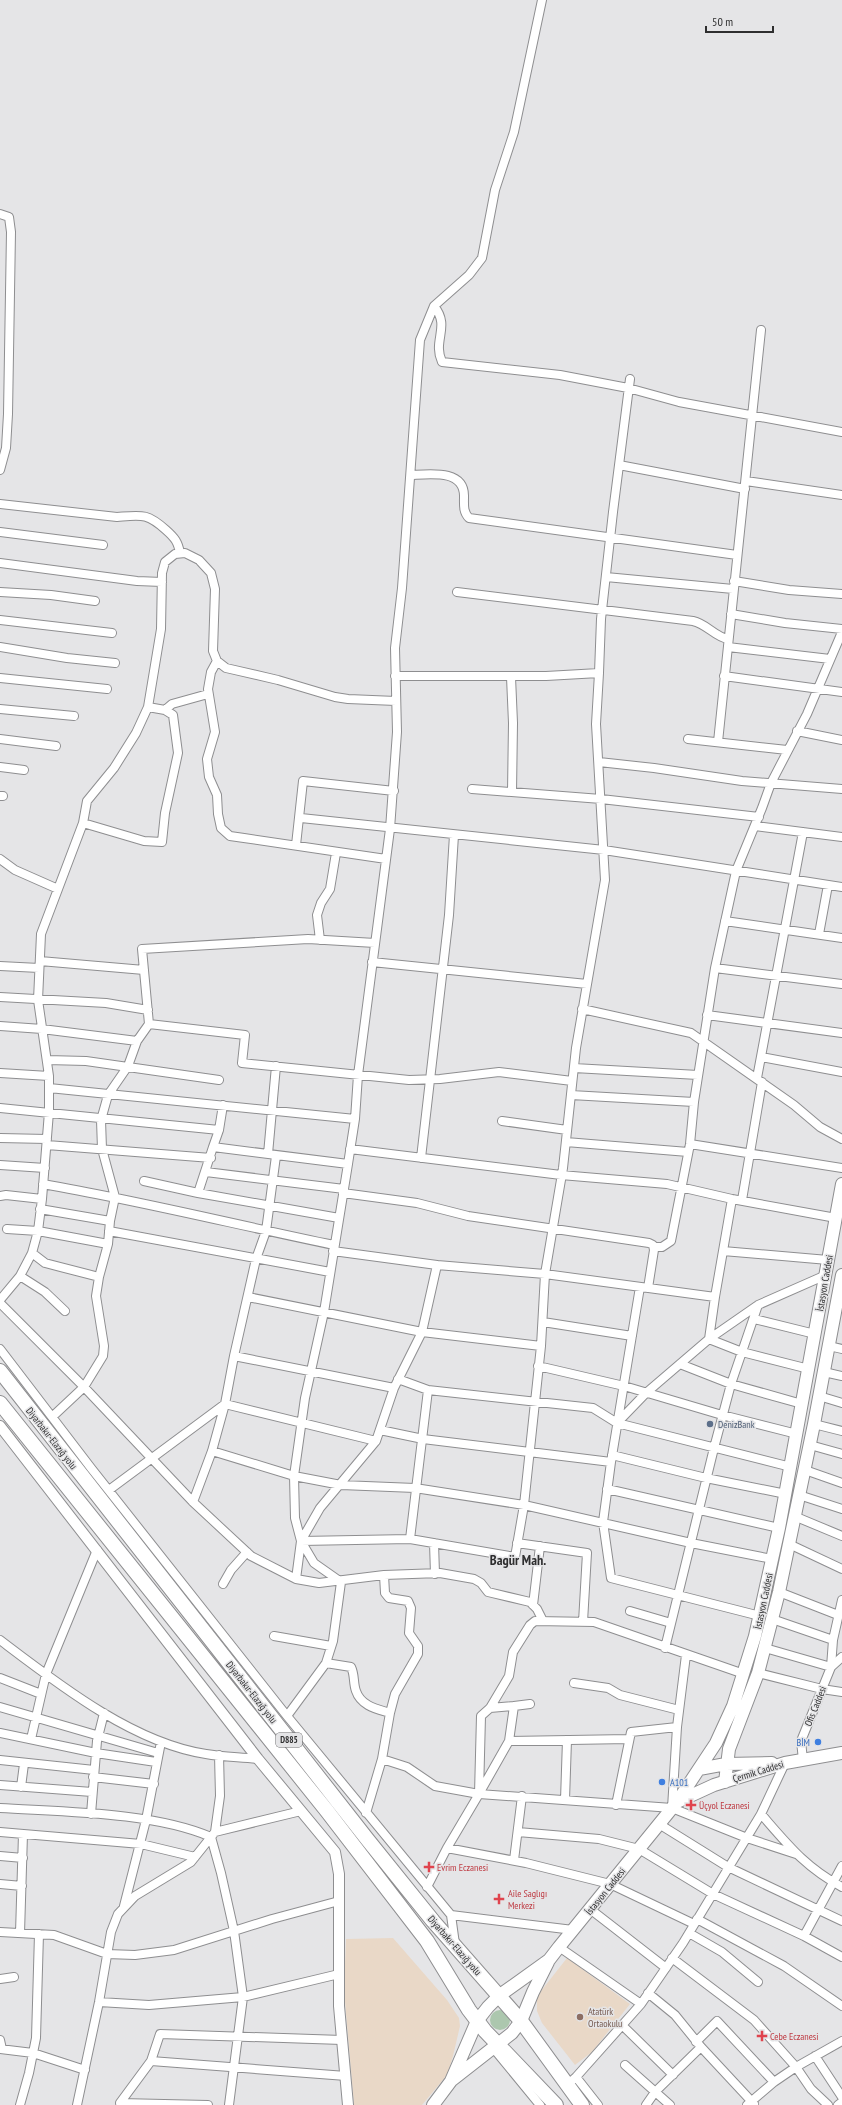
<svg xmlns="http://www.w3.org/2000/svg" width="842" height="2105" font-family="'PT Sans Narrow',sans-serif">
	<rect width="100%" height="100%" fill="#e5e5e7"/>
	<path fill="#e9d8c7" d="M393 1938 447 2000 459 2018 460 2026 453 2056 447 2075 422 2105H354L344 1990 346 1939Z
		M567 1958 630 2004 592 2052 575 2065 542 2023 537 2011V1996Z"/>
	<path fill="#acc7ae" d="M490 2020a10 10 0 1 1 20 0a10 10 0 1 1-20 0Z"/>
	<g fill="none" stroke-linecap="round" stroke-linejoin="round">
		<g stroke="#8e8e90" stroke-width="10">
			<path id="minor" d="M0 214 9 217 11 232 8 414 6 448 0 470
				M434 306C451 327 432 340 442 362L560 375 628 388 679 402 842 432
				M619 465 745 489
				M411 475C430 474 465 469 464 497 464 505 463 512 469 518L737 555
				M746 481 842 495
				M0 504 117 517C142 515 147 513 166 530 175 538 178 542 180 553
				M0 532 103 545
				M0 563 137 581 162 582
				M606 577 733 589
				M734 581 789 590 842 594
				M0 592 51 595 95 601
				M457 592 693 621C707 624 715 637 728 639
				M731 614 785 623 842 629
				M0 620 112 633
				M0 647 67 658 115 663
				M728 647 830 659
				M217 661 211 672 208 689 215 732 207 759 209 777 217 795 218 814 221 828 230 836 244 838 386 859
				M395 676H546L599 673
				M724 676 842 692
				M511 677 513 723 512 792
				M0 678 107 689
				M0 709 74 716
				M165 710 172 704 208 694
				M797 731 842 740
				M0 739 56 746
				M688 739 787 750
				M718 742 761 330
				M599 762 654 768 742 781 842 789
				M0 767 24 770
				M472 789 601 799 759 817
				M0 796H3
				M301 818 604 850 842 887
				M83 823 144 841 162 842 165 813 178 753 173 715 165 710 148 707
				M755 826 842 837
				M296 845 303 781 394 791
				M0 859 15 870 58 889
				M725 921 842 938
				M819 934 828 885
				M320 940 317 915 321 903 330 889 336 853
				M40 961 144 970
				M372 962 587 984
				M0 966 39 968
				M715 968 842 984
				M0 997 106 1003 148 1010
				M582 1009 691 1033 794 1105 820 1127 842 1139
				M707 1015 842 1033
				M149 1024 245 1035 242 1063 409 1080 440 1079 499 1072 572 1081
				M0 1026 42 1029 137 1041
				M761 1057 842 1072
				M47 1060 86 1061 219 1080
				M574 1068 698 1075
				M0 1073 49 1076
				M757 1078 803 832
				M49 1088 355 1119
				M571 1095 694 1102
				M0 1108 219 1130
				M502 1121 567 1130
				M0 1138 47 1139
				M566 1142 688 1152
				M690 1144 842 1168
				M47 1145 211 1158
				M213 1147 219 1130 223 1105
				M350 1149 561 1175 667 1184 732 1199 836 1218
				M268 1154 276 1066
				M421 1158 449 915 454 835
				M0 1165 45 1168
				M206 1172 344 1189
				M144 1181 198 1193 339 1218
				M43 1184C141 1201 237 1225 334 1245
				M198 1193 213 1147 348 1164
				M343 1193 417 1203 468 1216 649 1243 653 1245 654 1250 648 1288
				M0 1196 6 1195 42 1199
				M732 1199 715 1297 709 1339 742 1352 809 1369
				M742 1200 762 1082
				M40 1209 110 1221
				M7 1229 38 1231 108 1244
				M109 1231 330 1272
				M654 1247H662L671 1241 690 1144 694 1102 715 968 736 871 762 808 771 783 807 714 842 632
				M333 1251 437 1265 545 1274 715 1297
				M723 1251 828 1260
				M32 1253 45 1263 99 1277
				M20 1276 45 1292 65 1311
				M640 1287 611 1462 603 1522 611 1578 760 1616
				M248 1297 422 1332 541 1346
				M0 1300 20 1276 32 1253 38 1231 42 1199 49 1112V1076L38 1000 41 934 83 823 87 801 114 768 136 733 148 707 161 629 162 573 165 562 175 554 185 553 199 560 211 573 215 589 213 651 217 661 226 668 278 680 335 697 348 699 396 701
				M0 1303 84 1387 193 1502 251 1556 296 1579 319 1583 384 1575 440 1573 474 1579 481 1583 488 1592 530 1602 537 1609 543 1621
				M754 1319 815 1334
				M543 1322 632 1336
				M829 1346 842 1349
				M0 1349 91 1468 287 1716 451 1915 573 1930
				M234 1356 394 1388
				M680 1364 731 1384 802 1404
				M538 1366 624 1386 722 1415 797 1434
				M824 1372 842 1376
				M398 1379 428 1390 593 1408 617 1423 791 1467
				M819 1396 842 1403
				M52 1417 84 1387 103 1356 104 1346 96 1296 99 1277 108 1244 110 1221 115 1197 102 1149 101 1120 108 1095 128 1066 137 1041 149 1024 142 949 308 939 375 943
				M617 1423 646 1393 709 1339 758 1305 826 1275
				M814 1424 842 1431
				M380 1430 423 1439 611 1462
				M810 1445 842 1454
				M212 1451 294 1476 341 1485 415 1488 524 1505 691 1543 772 1559
				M612 1455 706 1478 786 1494
				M805 1470 842 1483
				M607 1489 779 1528
				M109 1490 225 1404 376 1441
				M799 1495 842 1509
				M193 1502 212 1451 225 1404 234 1356 256 1259 266 1231 276 1156
				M794 1516 842 1536
				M410 1539 428 1390
				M301 1541 410 1539 515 1557 524 1505 541 1346 545 1274 563 1168 576 1048 605 880 596 724 599 673 601 619 613 512 630 379
				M434 1543 435 1574
				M517 1543 587 1553 583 1622
				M789 1544 842 1569
				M296 1579 301 1541 320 1508 376 1441 394 1388 422 1332 437 1265
				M341 1582 314 1563 301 1541 295 1518 294 1476 305 1398 324 1312 348 1164 355 1119 358 1075 390 829 397 732 395 648 402 588 420 340 434 306 469 275 482 258 495 190 514 132 542 0
				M223 1584 231 1570 247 1552
				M779 1592 838 1615
				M533 1605 540 1546
				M630 1611 671 1623
				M772 1619 833 1640
				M274 1636 331 1646
				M0 1640C58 1684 133 1743 206 1754 223 1757 241 1757 258 1759
				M665 1648 714 1448 731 1384 758 1305
				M765 1648 831 1667 833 1640 842 1600
				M326 1663 351 1667C355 1675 353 1683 356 1691 361 1706 377 1709 390 1713
				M758 1673 822 1689 842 1692
				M0 1678 41 1694
				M574 1683 608 1688 620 1695 679 1710
				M0 1707 158 1753
				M490 1708 514 1706
				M287 1716 326 1663 333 1641 341 1582
				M0 1733 96 1753 156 1762
				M31 1739 46 1674 97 1550
				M509 1741 629 1739
				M382 1759 390 1713 395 1694 418 1654V1646L409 1633 411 1608 408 1601 389 1598 385 1593 384 1575
				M0 1760 94 1770
				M803 1760 801 1741 831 1667 842 1657
				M93 1777 154 1784
				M0 1785 92 1792
				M21 1787 24 1764
				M480 1792 509 1741 514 1706 530 1704
				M479 1794 481 1716 490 1708 509 1676 513 1652 530 1625 535 1621 594 1622 744 1674
				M565 1800 567 1740
				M616 1805 631 1732 677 1727
				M0 1808C64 1812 153 1812 211 1837L221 1873 234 1931 243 1997 229 2105
				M672 1808 677 1727 686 1655
				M366 1813 382 1759 407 1767 435 1786 479 1794
				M91 1814 97 1741 104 1713
				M761 1814C788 1845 805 1867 842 1887
				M659 1824 728 1867 842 1921
				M0 1832 141 1844 195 1857
				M215 1832 301 1811
				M518 1832 599 1839 639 1849 713 1894 804 1936 842 1957
				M447 1848 479 1794 672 1808 747 1838 796 1854
				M0 1856 23 1858
				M514 1860 522 1796
				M0 1884 22 1886
				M427 1887 447 1848 526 1863 610 1884 694 1924
				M124 1906 146 1820 161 1742
				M590 1909 666 1968
				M451 1915 455 1944
				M697 1919 784 1966 842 2006
				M0 1932 54 1935 107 1954 135 1955 174 1950 272 1919 339 1901
				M20 1933 23 1834
				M689 1933 722 1952 758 1982
				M804 1936 842 1866
				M559 1947 641 2004
				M672 1958 754 2020 796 2067 774 2082 747 2105
				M0 1979 14 1977
				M648 1993 675 2015 701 2047 754 2104
				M99 2002 149 2005 243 1997 339 1974
				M623 2026 673 2075
				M0 2040 2 2049
				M696 2042 717 2021 774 2082
				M0 2049 33 2053 85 2070
				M494 2049 540 2105
				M815 2056 842 2097
				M151 2061 346 2076
				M625 2065 670 2105
				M576 2077 598 2105
				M567 2085 576 2077 641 2004 683 1943 761 1814 785 1763
				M20 2105 29 2073 36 2038 39 1934
				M77 2105 99 2002 111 1932 118 1914 135 1896 191 1862 215 1832 220 1796 219 1755
				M208 2105 120 2103 151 2061 160 2034 342 2040
				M646 2105 655 2092 701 2047
				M828 2105 811 2089 796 2067 842 2041
				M838 2105 842 2102"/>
		</g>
		<g stroke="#8e8e90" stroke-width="12">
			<path id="tertiary" d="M0 1426 258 1759 335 1852 339 1874V2006L348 2105"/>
		</g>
		<g stroke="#8e8e90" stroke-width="14">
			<path id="secondary" d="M699 1769 726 1764 772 1763
				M725 1782 729 1749 758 1673 779 1592 814 1424 842 1275
				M677 1802 714 1785 785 1763 842 1753
				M452 2080 512 2033 521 2021 533 1992 548 1962
				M433 2105 451 2081 477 2021 488 2007 500 1995 549 1960 559 1947 677 1802 716 1743 733 1706 755 1636 779 1528 842 1184"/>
		</g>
		<g stroke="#8e8e90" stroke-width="16">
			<path id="trunk" d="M0 1371 367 1839 433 1921 521 2021 582 2105
				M0 1403 327 1811 427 1941 469 2010 485 2031 556 2105"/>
		</g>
		<use href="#minor" stroke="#fff" stroke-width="8"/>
		<use href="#tertiary" stroke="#fff" stroke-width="10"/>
		<use href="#secondary" stroke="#fff" stroke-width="12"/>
		<use href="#trunk" stroke="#fff" stroke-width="14"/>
	</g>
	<circle fill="#5c6f8a" stroke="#e5e5e7" stroke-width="1.5" cx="710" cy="1424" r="4"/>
	<g fill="#3f7fe0" stroke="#e5e5e7" stroke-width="1.5">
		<circle cx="818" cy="1742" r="4"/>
		<circle cx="662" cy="1782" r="4"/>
	</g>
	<g fill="#e0444e" stroke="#e5e5e7" stroke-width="1.5">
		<path d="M689 1799h4v4h4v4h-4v4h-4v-4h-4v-4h4z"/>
		<path d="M427 1861h4v4h4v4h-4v4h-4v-4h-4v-4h4z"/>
		<path d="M497 1893h4v4h4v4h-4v4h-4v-4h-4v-4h4z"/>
		<path d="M760 2030h4v4h4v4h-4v4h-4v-4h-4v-4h4z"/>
	</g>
	<circle fill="#8d6e63" stroke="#e5e5e7" stroke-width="1.5" cx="580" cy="2017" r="4"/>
	<g text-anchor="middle" stroke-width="3" stroke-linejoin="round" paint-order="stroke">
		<rect fill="#e5e5e7" stroke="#656566" stroke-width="1" x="276" y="1733" width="26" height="14" rx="3"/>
		<g font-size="9" font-weight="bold" fill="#2e2e2f">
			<text x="289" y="1743">D885</text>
		</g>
		<g font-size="10" fill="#2e2e2f" stroke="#e5e5e7">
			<text transform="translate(824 1283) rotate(-80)" y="4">İstasyon Caddesi</text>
			<text transform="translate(52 1438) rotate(52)" y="4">Diyarbakır-Elazığ yolu</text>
			<text transform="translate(763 1601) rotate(-78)" y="4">İstasyon Caddesi</text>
			<text transform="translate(252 1692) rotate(52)" y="4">Diyarbakır-Elazığ yolu</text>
			<text transform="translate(815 1706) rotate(-68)" y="4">Ofis Caddesi</text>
			<text transform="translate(758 1771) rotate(-17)" y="4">Çermik Caddesi</text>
			<text transform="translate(605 1891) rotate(-51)" y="4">İstasyon Caddesi</text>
			<text transform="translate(455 1945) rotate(49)" y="4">Diyarbakır-Elazığ yolu</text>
		</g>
		<g font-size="10" fill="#4e5e75" stroke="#e5e5e7" text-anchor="start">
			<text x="718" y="1428">DenizBank</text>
		</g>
		<g font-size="10" fill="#366cbe" stroke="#e5e5e7" text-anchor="end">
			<text x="810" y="1746">BİM</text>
			<text x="670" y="1786" text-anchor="start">A101</text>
		</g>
		<g font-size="10" fill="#be3a42" stroke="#e5e5e7" text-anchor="start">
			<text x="699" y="1809">Üçyol Eczanesi</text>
			<text x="437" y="1871">Evrim Eczanesi</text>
			<text x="508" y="1897">Aile Saglıgı<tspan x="508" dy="12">Merkezi</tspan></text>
			<text x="770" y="2040">Cebe Eczanesi</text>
		</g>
		<g font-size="10" fill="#785e54" stroke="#e5e5e7" text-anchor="start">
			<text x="588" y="2015">Atatürk<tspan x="588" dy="12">Ortaokulu</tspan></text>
		</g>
		<g font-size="14" font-weight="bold" fill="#2e2e2f" stroke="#e5e5e7">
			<text x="518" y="1565">Bagür Mah.</text>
		</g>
	</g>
	<path d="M706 26v6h67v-6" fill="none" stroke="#2e2e2f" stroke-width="2"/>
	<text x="712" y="26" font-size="12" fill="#2e2e2f" stroke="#e5e5e7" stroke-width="3" paint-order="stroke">50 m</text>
</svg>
